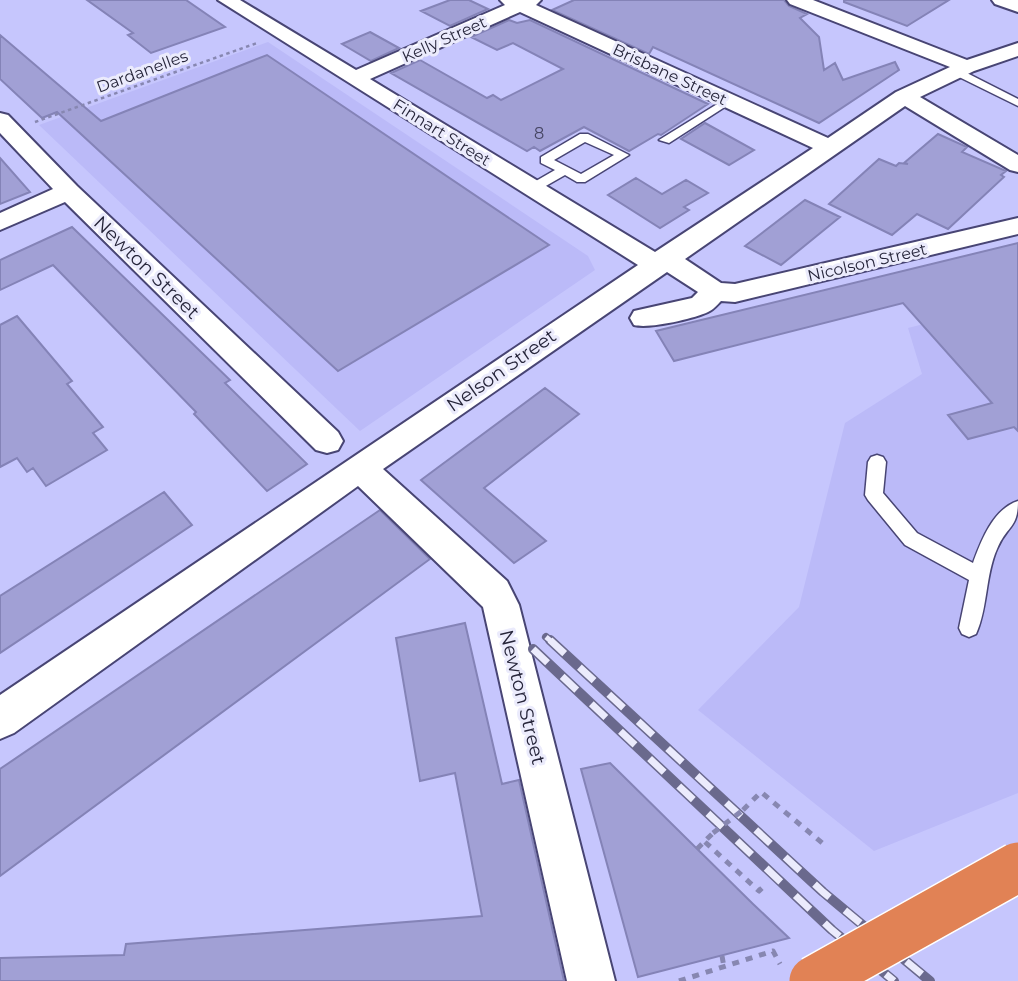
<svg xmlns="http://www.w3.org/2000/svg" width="1018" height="981" font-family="Montserrat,sans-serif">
	<rect width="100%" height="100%" fill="#c6c6fd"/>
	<path fill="#bbbaf8" d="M268 42 588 256 595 270 360 431 39 125Z
		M1018 300V793L874 851 698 710 799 607 845 423 922 374 908 328Z"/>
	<path fill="#a1a0d5" stroke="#8483b7" stroke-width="2" d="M87 0H186L225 27 151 53 128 35 133 33Z
		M450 0H469L488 9 450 26 421 11Z
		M574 0H784L789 6 807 14 800 18 819 37 824 70 835 63 843 80 895 62 899 70 819 123 653 47 649 54 552 10Z
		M844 0H949L907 26 844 2Z
		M509 20 517 23 530 20 708 104 661 135 658 134 629 151 584 127 540 151 534 147 527 151 391 73 420 60 487 98 493 95 501 100 563 69 513 43 497 50 471 37Z
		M370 32 399 48 371 61 342 44Z
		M0 35 101 121 267 55 549 245 338 371 57 112 42 118 0 79Z
		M705 123 754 150 729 165 681 139Z
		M938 134 967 147 962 152 1006 171 1001 175 1004 177 948 229 917 214 892 235 829 204 879 159 896 166 899 163 908 164 904 163Z
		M0 158 30 192 0 204Z
		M636 178 662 194 686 180 708 193 684 207 689 210 660 228 608 195Z
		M805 200 840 217 781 265 745 246Z
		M72 227 230 380 225 383 307 464 267 491 194 414 196 412 53 265 0 290V260Z
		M1018 243V431L1014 427 968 439 948 415 992 403 903 303 674 361 656 331Z
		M17 316 72 381 67 384 103 427 93 433 107 450 46 486 33 468 27 472 17 458 0 467V325Z
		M545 388 579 414 484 488 546 541 514 563 421 480Z
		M164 492 192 525 0 653V596Z
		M380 510 430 559 0 876V769Z
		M465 623 502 784 519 780 564 981H0V958L124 955 126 944 482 916 455 773 420 781 396 638Z
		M610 763 753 904 789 938 638 977 581 769Z"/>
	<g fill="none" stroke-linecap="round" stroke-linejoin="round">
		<g stroke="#484574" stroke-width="3">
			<path id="lane" d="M953 70H961L1018 99V106L953 74Z
				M727 98 733 101 731 103 669 143 659 140Z
				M580 134H588L629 155 585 182H577L565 175 537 191H529V185L555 170 541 163V157ZM585 142 614 155 581 174 554 160Z
				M877 455 883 457 886 462 883 493 917 533 973 563C981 541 993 509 1018 501 1018 529 1007 525 997 549 985 576 988 608 976 634L969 637 962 634 959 628 969 580 905 545 868 500 865 495 868 462 871 457Z"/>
		</g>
		<g stroke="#484574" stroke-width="4">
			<path id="street" d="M218 0H240L356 70 505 5 500 0H541L536 5 828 138 896 92 950 67 790 4 787 0H813L967 60 1018 43V56L974 71 920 97 1018 155V172L1010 170 905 106 685 259 721 283 735 284 1018 218V234L735 302 721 301C717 305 713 310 708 312 693 319 649 329 634 325L630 318 634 311 692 298 698 292 667 272 383 469 507 581 519 605 615 981H567L483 607 358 486 14 733 0 739V695L638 265ZM520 12 813 148 655 252 370 79Z
				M992 0H1018V12L995 4Z
				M0 113 8 115 77 186 338 432 343 441 338 450 327 453 316 450 65 202 0 230V213L53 189 0 133Z"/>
		</g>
		<path stroke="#8787b1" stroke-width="2.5" stroke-dasharray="3.5 3.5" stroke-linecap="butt" d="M35 122 257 43"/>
		<path stroke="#8787b1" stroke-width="5" stroke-dasharray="7 7" stroke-linecap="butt" d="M743 810 761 792 827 847
			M705 842 759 891 764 886
			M697 849 713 833
			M722 956 724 967
			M679 981 773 951 780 964"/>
		<use href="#lane" fill="#fff" fill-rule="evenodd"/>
		<use href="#street" fill="#fff" fill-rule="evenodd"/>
		<g stroke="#6a698d" stroke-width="8">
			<path id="rail-far1" d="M546 637 552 642"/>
		</g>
		<g stroke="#6a698d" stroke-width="10">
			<path id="rail" d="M550 640 823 892 930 981
				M533 649 832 930 894 981"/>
		</g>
		<use href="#rail-far1" stroke="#ebebfc" stroke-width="5" stroke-dasharray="16" stroke-linecap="butt"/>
		<use href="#rail" stroke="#ebebfc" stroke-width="7" stroke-dasharray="20" stroke-linecap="butt"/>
		<g stroke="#fff" stroke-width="52" stroke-linecap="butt">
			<path id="highway-bridge" d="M814 981 1018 867"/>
		</g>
		<path stroke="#8787b1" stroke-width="5" stroke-dasharray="7 7" stroke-linecap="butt" d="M713 833 743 810"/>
		<use href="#highway-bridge" stroke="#e18255" stroke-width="49"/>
	</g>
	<g text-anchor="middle" stroke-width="6" stroke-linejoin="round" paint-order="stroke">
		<g font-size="16" fill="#26253a" stroke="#ebebfc">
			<text transform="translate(444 39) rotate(-24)" y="6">Kelly Street</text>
			<text transform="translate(142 71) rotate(-20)" y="6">Dardanelles</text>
			<text transform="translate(670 74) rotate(25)" y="6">Brisbane Street</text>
			<text transform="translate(442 132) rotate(32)" y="6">Finnart Street</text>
			<text transform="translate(867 262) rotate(-13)" y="6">Nicolson Street</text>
		</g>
		<g font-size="16" fill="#454461">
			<text x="539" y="139">8</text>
		</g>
		<g font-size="19" fill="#26253a" stroke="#ebebfc">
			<text transform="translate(147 267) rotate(44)" y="7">Newton Street</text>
			<text transform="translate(501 370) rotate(-35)" y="7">Nelson Street</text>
			<text transform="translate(523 697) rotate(76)" y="7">Newton Street</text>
		</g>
	</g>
</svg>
